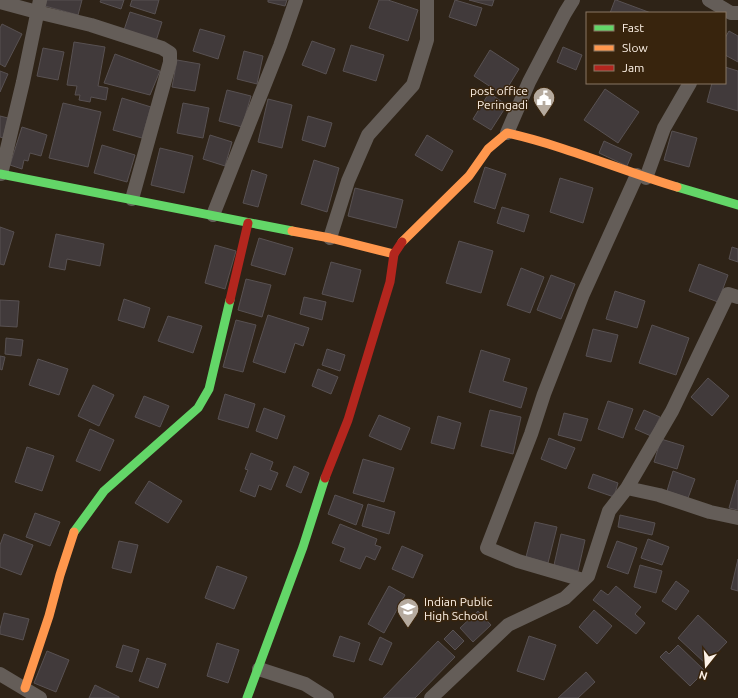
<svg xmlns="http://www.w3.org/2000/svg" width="738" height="698" font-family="Ubuntu,sans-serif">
	<rect width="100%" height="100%" fill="#2e2317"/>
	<path fill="#413a3b" stroke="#585152" d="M47 0H82L78 15 45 6Z
		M101 0H124L121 9 100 2Z
		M132 0H159L155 14 130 6Z
		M268 0H287L285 6 268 2Z
		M379 0H388L418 10 408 41 369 28Z
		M455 0 482 8 476 26 449 17Z
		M469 0H494L492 6Z
		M615 0H616L651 13H610Z
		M130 12 162 22 156 41 124 30Z
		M2 24 22 34 5 67 0 64V28Z
		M200 29 225 36 218 59 193 51Z
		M729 31 738 36V62L725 55V38Z
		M312 41 335 49 326 74 302 65Z
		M74 42 105 47 98 86 108 88 106 100 91 97 90 102 79 100 80 95H75L77 86 67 85Z
		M351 45 384 55 376 81 343 71Z
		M563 47 582 55 576 70 557 62Z
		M43 48 64 52 58 80 37 76Z
		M490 50 519 69 503 95 474 76Z
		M244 51 263 56 257 84 237 79Z
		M115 54 160 71 150 95 104 83Z
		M177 60 200 64 195 91 172 87Z
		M725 67 738 71V111L707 102 712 83H725Z
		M0 71 8 74 0 92Z
		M605 89 639 112 618 143 584 120Z
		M227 90 251 96 242 127 219 121Z
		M489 93 507 105 491 130 473 119Z
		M122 98 151 107 142 138 113 130Z
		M268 99 292 105 282 148 258 142Z
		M63 103 101 112 88 167 49 158Z
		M183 103 209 108 203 138 177 133Z
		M0 116 8 118 3 138 0 137Z
		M308 116 332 123 325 147 302 140Z
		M22 127 47 135 41 156 30 153 28 161 24 160 22 169 10 165Z
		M672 131 697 138 689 167 664 160Z
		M210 135 232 142 225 166 203 159Z
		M427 135 453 151 442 171 415 155Z
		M604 141 632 154 627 166 599 153Z
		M102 145 135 155 127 182 94 173Z
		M160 148 193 156 184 193 151 185Z
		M314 160 339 168 327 212 301 204Z
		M485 167 506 174 495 209 474 202Z
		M252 170 267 175 258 207 243 203Z
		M560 178 593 188 583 223 550 212Z
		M355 188 403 200 396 228 348 216Z
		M502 207 529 215 524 232 497 223Z
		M0 227 14 232 4 265 0 264Z
		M56 234 104 244 100 266 67 259 65 270 49 267Z
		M259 238 293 248 285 275 251 265Z
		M459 241 493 251 481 293 446 283Z
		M215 245 236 251 225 289 205 283Z
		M732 247 738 249V262L729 259Z
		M331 262 361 270 353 302 322 294Z
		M699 264 728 275 718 302 689 291Z
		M521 268 544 277 530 313 507 305Z
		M551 275 575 284 561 319 537 310Z
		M246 279 271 285 262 317 238 310Z
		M615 291 645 301 637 328 606 319Z
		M304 297 326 302 322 320 300 314Z
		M124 299 150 308 144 328 118 320Z
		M0 300 19 301 17 327 0 326Z
		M268 315 309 328 303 346 295 343 285 373 253 362Z
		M168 316 202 326 193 353 158 341Z
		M236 320 256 325 243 372 223 367Z
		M652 325 689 338 676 375 639 363Z
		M593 329 618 335 611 362 586 356Z
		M6 338 23 340 21 356 5 354Z
		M327 349 345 355 340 371 322 365Z
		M481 350 510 359 503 381 527 388 521 408 469 392Z
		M0 356 5 357 2 370 0 369Z
		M38 359 68 369 59 395 29 385Z
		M318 369 338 377 331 394 312 386Z
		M708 378 729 396 712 416 691 397Z
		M93 385 114 395 99 426 78 416Z
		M225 394 255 404 248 428 218 419Z
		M144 396 169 406 160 427 135 417Z
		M608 401 633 409 623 438 598 429Z
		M264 408 285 416 277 439 256 431Z
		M490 410 521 417 513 454 481 446Z
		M644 410 660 417 651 436 635 429Z
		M564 413 588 419 581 441 558 435Z
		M379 415 410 428 401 450 369 436Z
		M438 416 461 423 454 449 431 443Z
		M90 429 114 440 100 471 76 461Z
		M549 438 575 448 566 469 541 459Z
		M661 439 684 446 677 469 654 462Z
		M27 447 54 456 42 491 15 482Z
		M251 453 273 462 270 470 278 473 271 490 259 485 255 497 240 491 248 470 245 469Z
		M363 459 394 468 384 502 353 493Z
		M294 466 309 473 301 493 286 486Z
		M673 471 695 479 688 498 667 491Z
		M593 474 618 483 614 497 588 488Z
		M737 480 738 481V510L729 508Z
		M149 481 182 501 168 523 135 503Z
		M335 495 363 505 356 525 328 514Z
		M368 504 395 512 389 534 362 526Z
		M35 513 60 522 50 546 26 537Z
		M620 515 655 523 652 535 618 527Z
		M535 522 557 527 548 563 526 557Z
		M340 524 377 539 375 545 381 547 375 560 366 556 360 569 340 561 345 548 332 543Z
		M4 534 33 545 21 575 0 567V545Z
		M561 534 585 540 578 571 554 565Z
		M648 539 669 547 662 565 641 558Z
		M119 541 138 545 131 573 112 568Z
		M617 541 637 548 628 574 607 567Z
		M402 546 423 555 413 578 392 569Z
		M738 559V591L731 589Z
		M640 565 662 571 656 593 634 587Z
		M217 566 247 577 234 609 205 598Z
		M676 581 689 591 676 610 662 601Z
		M389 586 405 595 384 633 368 624Z
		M616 586 641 607 635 614 645 623 636 634 593 600 601 590 608 595Z
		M594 610 612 626 597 644 579 627Z
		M478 611 491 625 473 642 460 628Z
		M4 613 29 619 23 640 0 634V629Z
		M698 615 727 642 706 664 678 638Z
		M453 630 464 641 455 650 444 639Z
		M340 636 360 643 354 662 333 656Z
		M529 636 556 645 544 680 517 671Z
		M380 637 392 643 382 665 369 660Z
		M438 641 455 657 415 698H383Z
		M217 643 239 650 228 683 207 676Z
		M123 645 139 650 132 672 116 667Z
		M678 645 705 671 690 686 660 657 666 651 669 654Z
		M47 651 69 660 56 692 34 683Z
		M147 658 166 664 158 688 139 681Z
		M586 672 595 682 578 698H558Z
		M95 685 119 697V698H89Z"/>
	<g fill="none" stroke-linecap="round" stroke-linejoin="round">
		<path stroke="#645d58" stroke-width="14" d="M709 0 731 13H738
			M0 2 37 12 91 25 162 48 170 53V62L132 199
			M507 133 529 82 565 13 573 0
			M1 174 23 82 40 0
			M646 178 664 128 690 83
			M213 215 280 46 296 0
			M330 238 348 181 368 135 413 85 427 40V0
			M627 488 659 495 710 512 738 518
			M583 580 518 561 487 548 531 434 544 394 583 294 637 175
			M259 669 305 684 327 698
			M0 674 40 698
			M431 698 508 625 565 598 588 576 609 511 627 488 672 411 728 294 738 297"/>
		<path stroke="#63d668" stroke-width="9" d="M0 174 292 231
			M677 187 738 205
			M74 532 104 491 198 408 209 389 230 300
			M247 698 303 547 325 478"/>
		<path stroke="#ff974d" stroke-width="9" d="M292 231 330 238 394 254
			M402 242 469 176 488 149 507 133C565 146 620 170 677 187
			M25 688 49 616 60 575 74 532"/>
		<path stroke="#b3261e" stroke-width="9" d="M230 300 248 223
			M325 478 348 420 390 282 394 254 402 242"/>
	</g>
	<defs>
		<g id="civic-pin" transform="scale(1.15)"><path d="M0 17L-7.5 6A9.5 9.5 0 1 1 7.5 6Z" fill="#b5aa9e" stroke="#38240d"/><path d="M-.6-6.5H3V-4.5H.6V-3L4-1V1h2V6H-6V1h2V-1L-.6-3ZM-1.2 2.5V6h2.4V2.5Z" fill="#fff"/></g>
		<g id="school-pin" transform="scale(1.15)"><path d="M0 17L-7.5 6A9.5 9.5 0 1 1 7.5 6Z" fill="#b5aa9e" stroke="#38240d"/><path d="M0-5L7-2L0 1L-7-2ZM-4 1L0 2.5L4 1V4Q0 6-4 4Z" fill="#fff"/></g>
	</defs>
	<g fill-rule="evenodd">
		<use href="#civic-pin" x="544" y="98"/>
		<use href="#school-pin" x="408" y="609"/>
	</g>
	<g text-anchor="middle" stroke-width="3" stroke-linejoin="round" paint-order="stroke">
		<g font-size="12" fill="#fdf2e7" stroke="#38240d" text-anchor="end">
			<text x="528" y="95">post office<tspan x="528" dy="14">Peringadi</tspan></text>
			<text x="424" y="606" text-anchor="start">Indian Public<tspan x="424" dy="14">High School</tspan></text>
		</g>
	</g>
	<rect x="586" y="12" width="140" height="72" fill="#38240d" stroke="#877664"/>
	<rect x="594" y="25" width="20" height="6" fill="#63d668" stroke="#877664"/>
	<text x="622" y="32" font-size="12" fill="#fdf2e7">Fast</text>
	<rect x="594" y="45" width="20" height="6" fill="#ff974d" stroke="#877664"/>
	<text x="622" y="52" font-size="12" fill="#fdf2e7">Slow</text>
	<rect x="594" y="65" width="20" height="6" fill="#b3261e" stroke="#877664"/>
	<text x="622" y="72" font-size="12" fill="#fdf2e7">Jam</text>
	<g transform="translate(706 666) rotate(197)" stroke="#38240d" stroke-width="3" paint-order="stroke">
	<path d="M0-3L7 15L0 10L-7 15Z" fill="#fdf2e7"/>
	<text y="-6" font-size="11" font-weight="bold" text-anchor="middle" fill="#fdf2e7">N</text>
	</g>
</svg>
